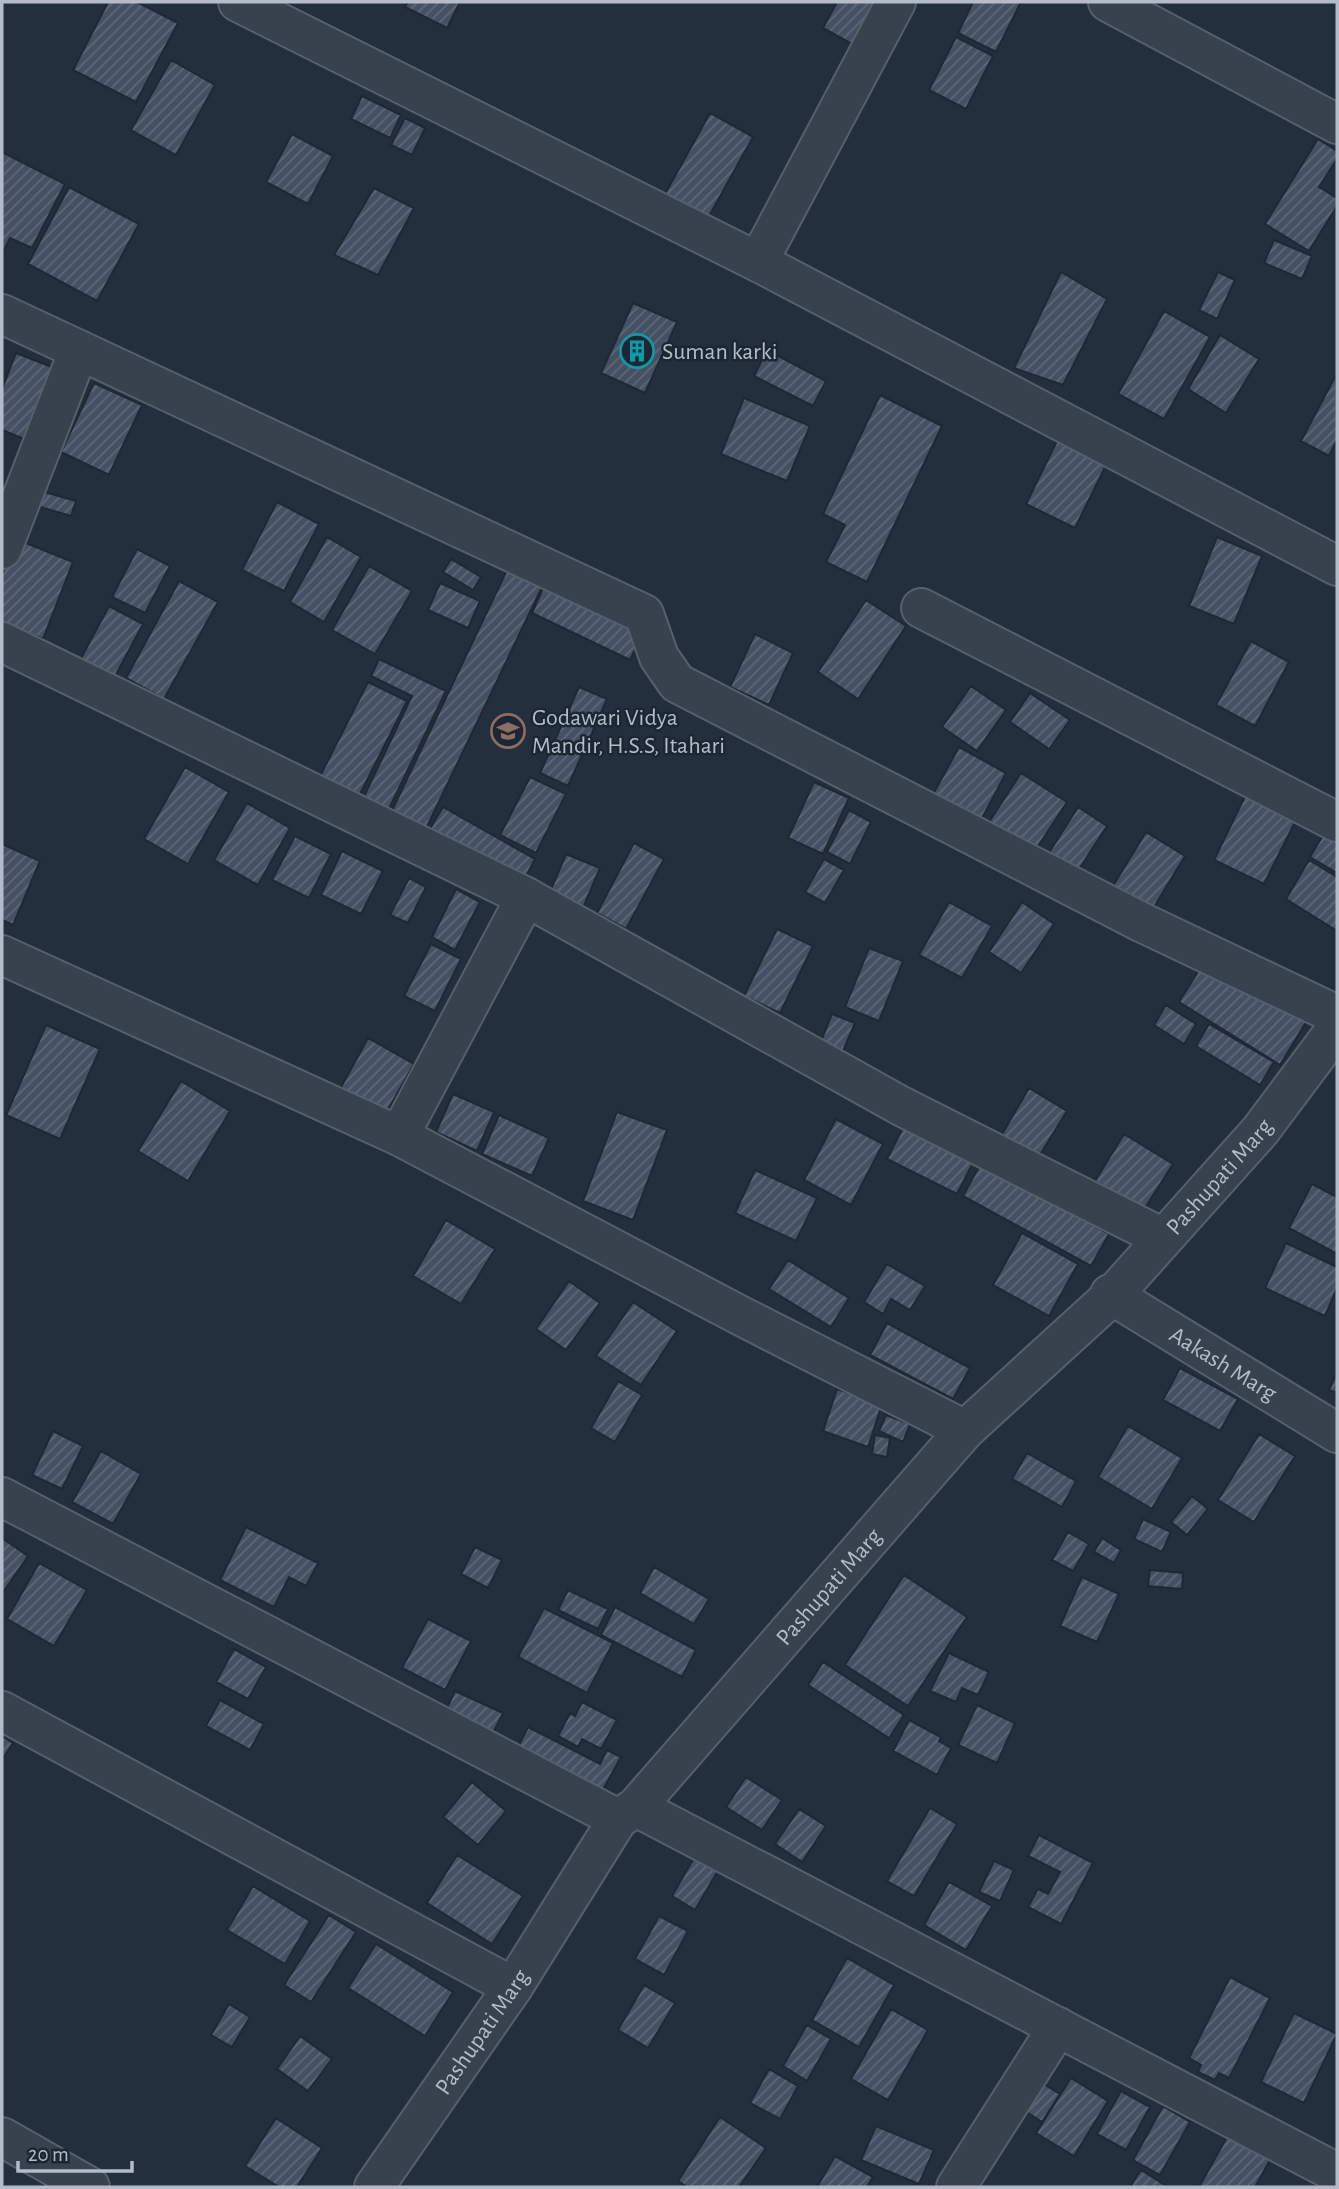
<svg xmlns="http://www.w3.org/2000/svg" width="1339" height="2189" font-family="'Alegreya Sans',sans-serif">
	<defs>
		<pattern id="building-hatch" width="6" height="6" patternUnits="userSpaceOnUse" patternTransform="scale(1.75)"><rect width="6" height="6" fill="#455162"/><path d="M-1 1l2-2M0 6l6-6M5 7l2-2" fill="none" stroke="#5d6877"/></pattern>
	</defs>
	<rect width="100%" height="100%" fill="#242f3e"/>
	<path fill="url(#building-hatch)" stroke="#1f2835" stroke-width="2" d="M108 2H137L178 23 136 102 73 70Z
		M408 2H460L447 28 405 7Z
		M837 2H887L861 49 823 28Z
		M973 2H1021L996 52 958 33Z
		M956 37 993 56 966 109 929 90Z
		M171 60 215 85 176 155 131 130Z
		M362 96 401 115 390 138 351 119Z
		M710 113 753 137 703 227 660 203Z
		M405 118 425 128 412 155 391 145Z
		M292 134 333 156 308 204 266 182Z
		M1318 139 1337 151V159L1319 187 1337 198V206L1309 251 1265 224Z
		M2 152 65 184 32 248 10 238 2 254Z
		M69 187 139 224 97 301 28 264Z
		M374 188 414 208 378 275 334 255Z
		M1274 240 1312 256 1302 279 1264 263Z
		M1061 272 1107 299 1063 385 1014 368Z
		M1218 272 1235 280 1217 319 1199 310Z
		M633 303 677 322 645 393 601 373Z
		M1164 311 1210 337 1164 419 1118 394Z
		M1220 335 1259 359 1226 413 1188 389Z
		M767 350 826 381 813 406 754 376Z
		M16 353 57 369 29 441 2 430V389Z
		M1336 375 1337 440 1329 456 1301 441Z
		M94 383 142 405 109 475 61 452Z
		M880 395 942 426 867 582 826 562 845 525 823 514Z
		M744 398 810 426 787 481 721 454Z
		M1058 439 1107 463 1075 528 1026 504Z
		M41 491 76 501 71 516 37 506Z
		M277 502 319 524 284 591 242 570Z
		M327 537 361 557 324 622 290 602Z
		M1217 537 1262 556 1234 624 1189 606Z
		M16 539 73 562 43 639 2 622V575Z
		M137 549 170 566 145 613 112 597Z
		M451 559 481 577 473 590 443 572Z
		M369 566 412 591 375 654 332 630Z
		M508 568 543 585 422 837 387 821Z
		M179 581 218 602 164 699 126 678Z
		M440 583 480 601 468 628 428 610Z
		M545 584 644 631 630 660 532 613Z
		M866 600 906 626 858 699 818 672Z
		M109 606 143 624 113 680 79 662Z
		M755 634 793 653 769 705 730 687Z
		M1251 641 1289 662 1255 726 1216 705Z
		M379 659 446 691 384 819 359 807 412 696 371 676Z
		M368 682 407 701 357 800 318 780Z
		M971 686 1006 710 977 751 942 727Z
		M579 687 607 699 568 786 540 773Z
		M1030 693 1070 720 1049 749 1010 722Z
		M959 747 1006 773 979 824 931 798Z
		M185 767 229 792 188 864 144 839Z
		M1021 773 1067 802 1033 854 987 825Z
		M530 777 566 794 536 853 500 835Z
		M814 782 849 798 823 854 788 838Z
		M1249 788 1299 814 1264 884 1214 860Z
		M247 803 290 828 258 885 214 860Z
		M443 807 535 859 519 890 425 837Z
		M1078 807 1107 826 1074 877 1045 859Z
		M849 810 871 822 850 864 827 852Z
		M1326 830 1337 837V873L1310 857Z
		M1146 832 1185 856 1151 912 1111 889Z
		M295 836 331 854 309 898 272 880Z
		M634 843 664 859 626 929 597 913Z
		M2 844 40 861 13 925 2 920Z
		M342 851 383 871 361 914 321 895Z
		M566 854 600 868 583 908 549 894Z
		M824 859 844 870 825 903 805 892Z
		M1309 860 1337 877V931L1286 899Z
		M409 878 426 887 408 923 390 915Z
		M456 889 480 902 455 950 432 937Z
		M949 902 992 926 962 978 919 955Z
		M1022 902 1054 924 1021 973 989 952Z
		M777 929 813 946 780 1013 744 996Z
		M431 944 461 959 435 1011 404 996Z
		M869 948 903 961 879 1021 845 1007Z
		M1207 957 1308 1019 1280 1065 1179 1002Z
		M1166 1005 1196 1024 1184 1044 1154 1025Z
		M832 1014 855 1023 843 1051 821 1041Z
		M1209 1024 1274 1062 1260 1085 1196 1046Z
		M46 1025 100 1049 60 1139 6 1115Z
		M368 1038 414 1064 385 1115 340 1089Z
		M181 1081 230 1111 188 1181 138 1151Z
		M1029 1088 1067 1111 1038 1158 1001 1136Z
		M453 1094 494 1112 477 1151 436 1132Z
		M617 1112 667 1130 633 1220 583 1201Z
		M499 1115 549 1138 532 1176 482 1154Z
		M836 1119 883 1144 851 1205 804 1180Z
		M907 1120 977 1155 957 1194 887 1159Z
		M1124 1134 1173 1164 1143 1211 1095 1181Z
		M981 1163 1109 1234 1091 1266 963 1196Z
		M755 1170 817 1198 796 1241 735 1213Z
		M1312 1184 1337 1197V1254L1289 1228Z
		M446 1220 495 1249 461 1304 413 1276Z
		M1022 1233 1078 1264 1049 1316 993 1285Z
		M1286 1243 1337 1267V1288L1325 1316 1265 1288Z
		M788 1260 849 1298 831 1327 769 1289Z
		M887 1264 925 1286 910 1310 891 1299 883 1314 864 1302Z
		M569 1281 600 1303 566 1350 536 1329Z
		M633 1302 677 1331 641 1385 596 1356Z
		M887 1323 970 1368 953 1399 870 1355Z
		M1180 1368 1238 1399 1220 1431 1163 1400Z
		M1337 1372V1393L1329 1390Z
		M618 1381 642 1395 615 1442 591 1428Z
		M837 1389 882 1404 868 1447 823 1431Z
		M886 1415 910 1424 903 1442 879 1431Z
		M1128 1426 1182 1458 1152 1509 1098 1477Z
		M53 1431 83 1446 62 1489 32 1475Z
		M1259 1434 1295 1456 1254 1522 1218 1500Z
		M875 1435 890 1438 887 1457 872 1454Z
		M101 1451 141 1474 113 1524 72 1502Z
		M1027 1453 1076 1481 1062 1507 1012 1479Z
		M1192 1496 1208 1509 1187 1535 1171 1522Z
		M1143 1519 1171 1532 1162 1552 1134 1539Z
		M246 1527 318 1563 306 1586 289 1577 274 1607 220 1580Z
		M1068 1532 1089 1544 1073 1571 1052 1560Z
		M2 1538 28 1556 2 1594Z
		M1102 1538 1121 1550 1114 1563 1094 1552Z
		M475 1547 502 1560 488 1588 461 1574Z
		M39 1563 87 1590 54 1646 7 1619Z
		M654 1567 709 1599 694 1624 640 1593Z
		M1150 1570 1183 1573 1182 1589 1148 1586Z
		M904 1575 967 1617 908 1706 845 1665Z
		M1082 1577 1119 1594 1097 1642 1060 1626Z
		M568 1590 608 1609 598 1629 558 1610Z
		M615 1607 696 1650 682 1677 601 1635Z
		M544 1608 613 1643 587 1693 518 1657Z
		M428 1619 471 1641 445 1690 402 1668Z
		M234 1649 266 1667 248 1699 216 1682Z
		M949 1653 989 1672 978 1695 962 1688 956 1702 930 1691Z
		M823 1662 904 1715 889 1738 808 1685Z
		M455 1691 503 1713 491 1737 444 1714Z
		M220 1700 264 1724 250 1750 206 1726Z
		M582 1702 617 1720 601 1749 582 1739 578 1747 558 1736 570 1713 575 1716Z
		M977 1705 1015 1723 997 1763 958 1745Z
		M909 1720 941 1737 939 1741 951 1748 937 1775 893 1751Z
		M528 1727 600 1764 607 1750 621 1757 600 1795 516 1751Z
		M2 1736 13 1743 2 1760Z
		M746 1777 782 1800 762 1830 726 1807Z
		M472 1782 506 1811 478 1845 443 1817Z
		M930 1808 957 1824 914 1896 887 1881Z
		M799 1809 826 1826 802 1862 775 1844Z
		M1039 1835 1093 1863 1061 1924 1028 1907 1038 1889 1048 1894 1060 1872 1028 1856Z
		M699 1849 723 1862 695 1910 672 1896Z
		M457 1855 523 1896 492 1944 427 1903Z
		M994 1861 1014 1870 1000 1901 979 1892Z
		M949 1882 992 1906 966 1950 924 1925Z
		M253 1886 310 1921 285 1964 227 1930Z
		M329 1915 356 1932 311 2002 284 1985Z
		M659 1916 688 1931 664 1975 635 1959Z
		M376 1944 453 1992 425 2036 348 1988Z
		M847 1958 894 1985 859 2047 812 2020Z
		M1230 1977 1270 1998 1229 2078 1219 2073 1215 2080 1198 2072 1201 2065 1189 2058Z
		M644 1985 675 2003 648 2048 618 2030Z
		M229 2004 250 2017 232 2047 211 2035Z
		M891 2009 928 2030 888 2100 851 2079Z
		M1294 2013 1337 2034 1304 2103 1261 2082Z
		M807 2025 831 2039 807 2081 783 2066Z
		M300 2036 332 2059 308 2091 277 2069Z
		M769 2069 798 2086 780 2119 750 2103Z
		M1071 2078 1108 2101 1074 2156 1036 2133Z
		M1040 2082 1060 2094 1042 2122 1022 2109Z
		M1121 2091 1150 2107 1126 2150 1097 2134Z
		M1163 2106 1190 2122 1160 2175 1133 2160Z
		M720 2117 766 2148 739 2187H687L678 2181Z
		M276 2118 322 2148 297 2187H279L245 2166Z
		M876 2126 934 2150 919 2184 861 2160Z
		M1227 2137 1270 2160 1255 2187H1199Z
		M835 2156 873 2177 867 2187H817Z
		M1141 2170 1168 2187H1130Z"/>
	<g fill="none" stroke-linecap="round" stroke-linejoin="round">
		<g stroke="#565f6c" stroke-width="42">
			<g id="minor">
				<path d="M238 2 758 262 1337 566"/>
				<path d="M1108 2 1337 124"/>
				<path d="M758 262 896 2"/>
				<path d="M2 314 644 614 659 657 677 683 1141 922 1337 1015"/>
				<path d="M2 549 79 350"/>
				<path d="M921 608 1337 822"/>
				<path d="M2 642 526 897 901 1106 1163 1238"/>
				<path d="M2 955 399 1136 745 1318 965 1430"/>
				<path d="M399 1136 526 897"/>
				<path id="s1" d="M1110 1294 1337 1433"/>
				<path d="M2 1497 618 1819"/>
				<path d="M2 1711 513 1987"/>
				<path d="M636 1807 1337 2173"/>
				<path d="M2 2137 90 2187"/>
				<path id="s2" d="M374 2187 513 1987 618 1819 636 1807 965 1430 1113 1295 1260 1131 1337 1028"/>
				<path d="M956 2187 1058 2027"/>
			</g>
		</g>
		<use href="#minor" stroke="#38414e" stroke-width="38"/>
	</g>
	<defs>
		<g id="building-ring" transform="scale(1.75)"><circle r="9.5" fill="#1d2633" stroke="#0f9aa8" stroke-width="1.5"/><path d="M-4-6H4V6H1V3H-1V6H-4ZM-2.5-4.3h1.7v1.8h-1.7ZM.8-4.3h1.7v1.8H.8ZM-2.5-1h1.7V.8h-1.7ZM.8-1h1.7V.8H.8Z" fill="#0f9aa8"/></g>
		<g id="school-ring" transform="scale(1.75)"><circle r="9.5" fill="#1d2633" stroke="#8d6e63" stroke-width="1.5"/><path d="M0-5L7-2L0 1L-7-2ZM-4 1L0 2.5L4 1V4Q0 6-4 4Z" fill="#8d6e63"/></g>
	</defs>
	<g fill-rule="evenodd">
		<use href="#building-ring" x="637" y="351"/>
		<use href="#school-ring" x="508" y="731"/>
	</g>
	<g text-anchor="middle" stroke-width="5" stroke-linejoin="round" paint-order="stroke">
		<g font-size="24" fill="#b4bcc9" stroke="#1d2633" text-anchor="start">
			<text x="662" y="359">Suman karki</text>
			<text x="532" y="725">Godawari Vidya<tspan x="532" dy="28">Mandir, H.S.S, Itahari</tspan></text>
		</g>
		<g font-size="24" fill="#b4bcc9" stroke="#1d2633">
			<text dy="8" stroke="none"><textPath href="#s2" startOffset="1323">Pashupati Marg</textPath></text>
			<text dy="8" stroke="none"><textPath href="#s1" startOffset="133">Aakash Marg</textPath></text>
			<text dy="8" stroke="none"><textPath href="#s2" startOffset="756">Pashupati Marg</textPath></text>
			<text dy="8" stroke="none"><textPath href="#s2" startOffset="189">Pashupati Marg</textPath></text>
		</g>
	</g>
	<rect width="1339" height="2189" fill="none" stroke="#b4bcc9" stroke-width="7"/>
	<path d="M18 2161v10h114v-10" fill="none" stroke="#b4bcc9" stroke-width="3.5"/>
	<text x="28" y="2161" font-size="21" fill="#b4bcc9" stroke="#1d2633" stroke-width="5" paint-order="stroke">20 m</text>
</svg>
